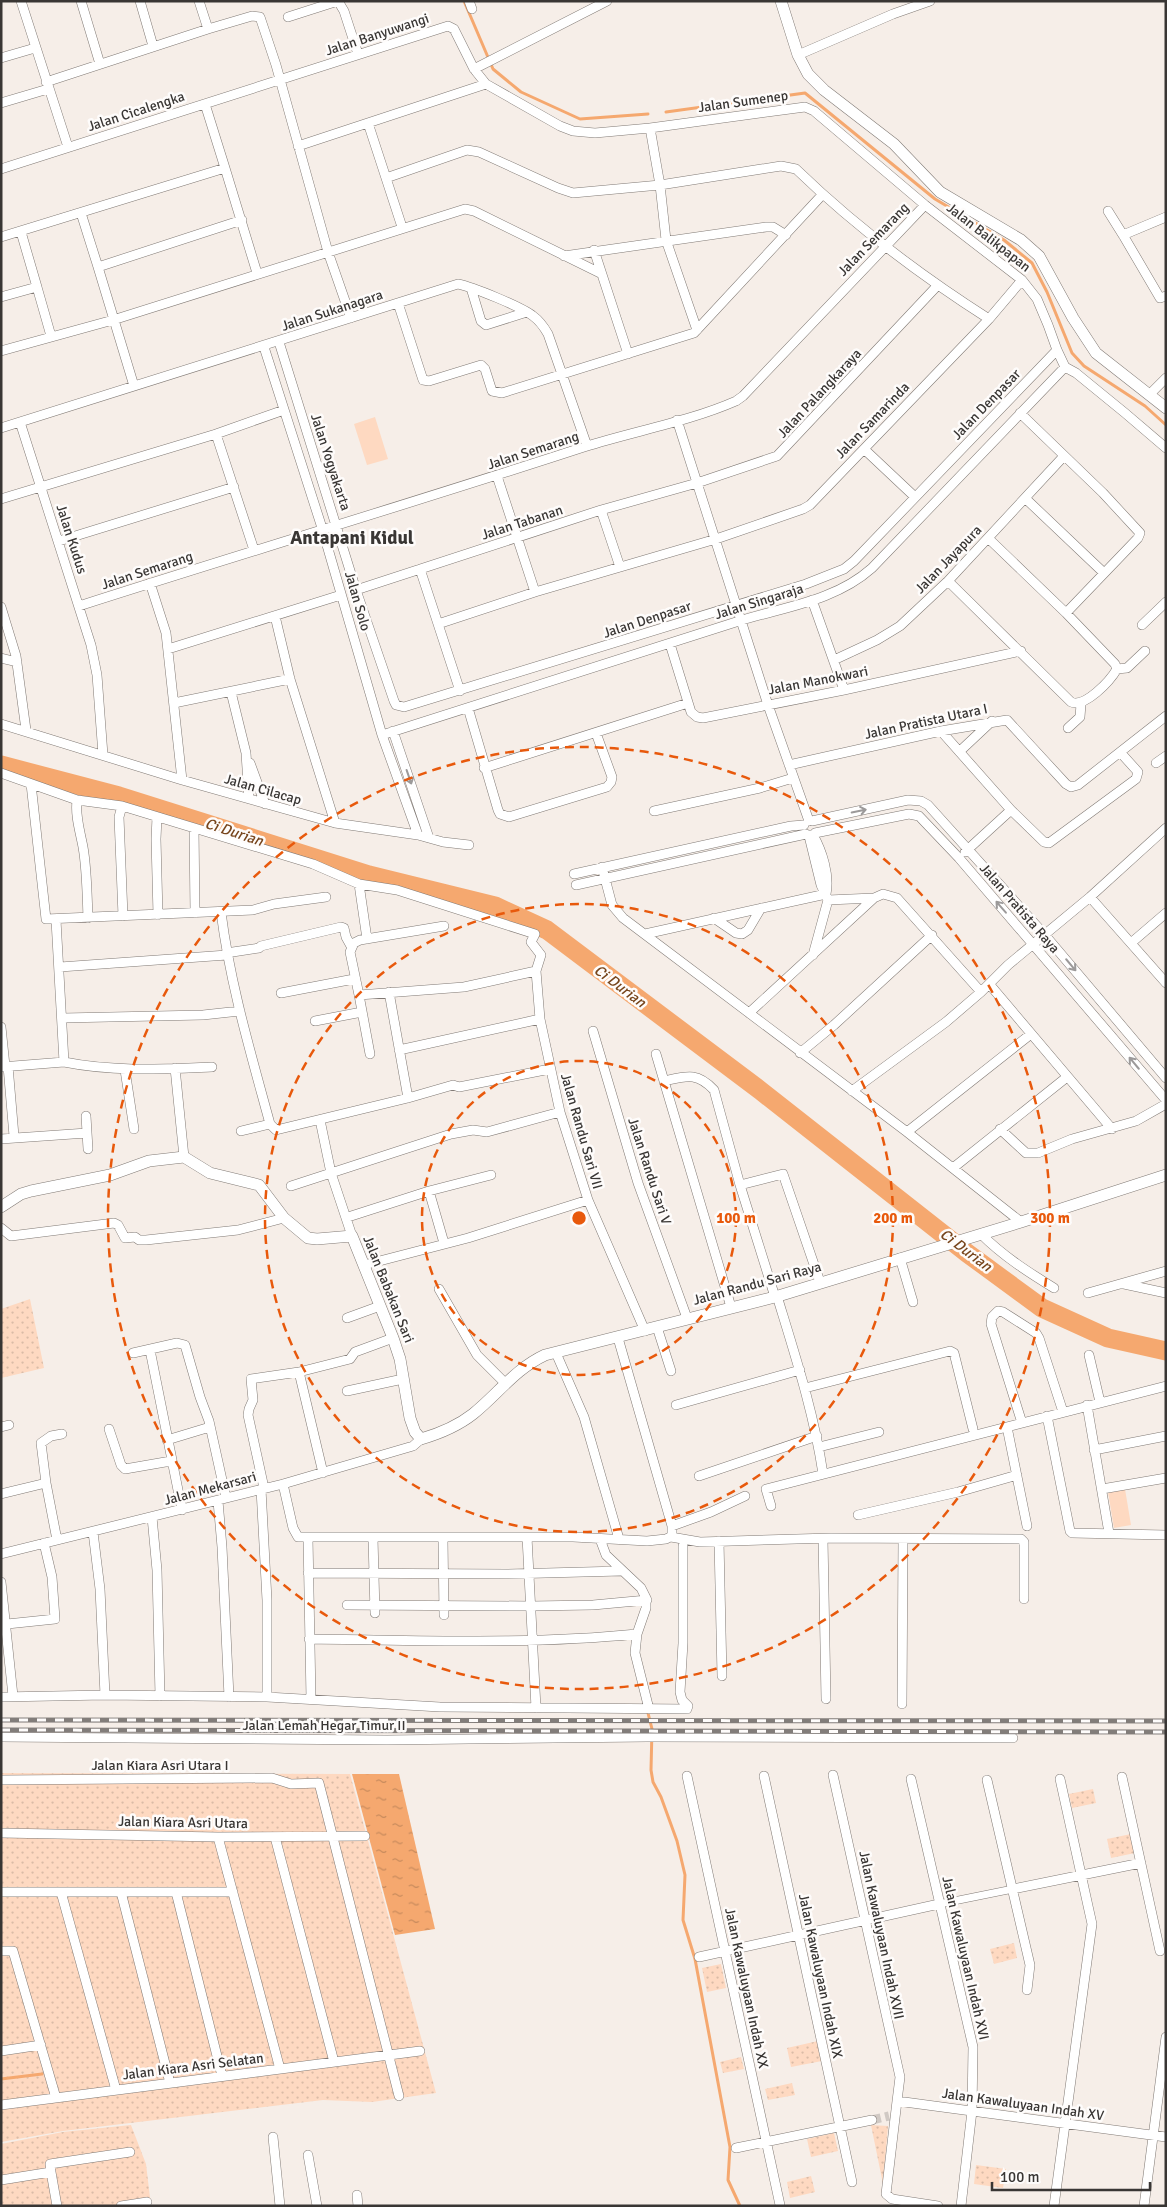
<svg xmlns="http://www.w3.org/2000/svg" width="1167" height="2207" font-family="Signika,sans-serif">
	<defs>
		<pattern id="grass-dots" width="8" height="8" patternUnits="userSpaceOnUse" patternTransform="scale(1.25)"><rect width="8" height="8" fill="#fed9c1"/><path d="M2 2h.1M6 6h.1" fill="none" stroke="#dabba6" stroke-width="1.8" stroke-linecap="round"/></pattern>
		<pattern id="water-ripples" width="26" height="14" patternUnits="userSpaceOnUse" patternTransform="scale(1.25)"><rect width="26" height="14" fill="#f5a86f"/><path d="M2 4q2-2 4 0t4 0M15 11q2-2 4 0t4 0" fill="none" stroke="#c78a5c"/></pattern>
	</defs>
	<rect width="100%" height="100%" fill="#f6eee8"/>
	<path fill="url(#grass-dots)" d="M30 1299 44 1368 1 1378V1309Z
		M1 1773 350 1774 436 2093 372 2102 323 2100 63 2131 1 2142Z
		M1093 1789 1096 1803 1072 1808 1069 1794Z
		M1131 1834 1135 1853 1111 1858 1107 1839Z
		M1014 1943 1017 1958 994 1964 990 1949Z
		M721 1964 726 1988 707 1992 702 1968Z
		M818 2041 822 2061 791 2067 787 2048Z
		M741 2057 744 2069 723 2073 720 2062Z
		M792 2083 795 2095 768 2100 765 2089Z
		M131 2125 146 2164 151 2206H1V2144L63 2132Z
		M871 2125 888 2126 883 2184Z
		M834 2133 838 2151 811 2157 807 2139Z
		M976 2165 1006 2169 1003 2188 974 2184Z
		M811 2176 815 2192 790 2198 787 2182Z"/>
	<path fill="#fed9c1" d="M375 417 388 459 367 465 354 424Z
		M1125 1489 1131 1525 1114 1528 1108 1492Z"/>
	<path fill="url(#water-ripples)" d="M352 1774H399L435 1929 395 1935Z"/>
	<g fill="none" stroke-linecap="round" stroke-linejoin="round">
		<path stroke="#f5a86f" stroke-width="3" d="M464 1 493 69 521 92 580 119 648 114
			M666 112 805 93 935 199 1004 240 1032 263 1047 292 1072 353 1084 366 1145 406 1166 425
			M647 1709 652 1729 651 1770 653 1782 661 1797 677 1841 685 1875 683 1920 695 1959 730 2147 728 2180 740 2206
			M1 2079 42 2074"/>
		<path stroke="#f5a86f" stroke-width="19" d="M1 765 119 796 369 875 495 906 547 930 761 1091 967 1253 1042 1308 1108 1338 1166 1351"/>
		<path stroke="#d0c9c4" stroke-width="9" stroke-dasharray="9 4.5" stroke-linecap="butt" d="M872 2120 889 2116"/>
		<g stroke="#817a75" stroke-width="8">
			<path id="pedestrian" d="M939 1904 1013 1889"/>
		</g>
		<g stroke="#817a75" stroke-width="10">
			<path id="minor" d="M21 1 68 147
				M81 1 100 64
				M140 1 153 46
				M199 1 208 29
				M338 1 344 11 358 54
				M469 1 472 9
				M288 17 338 1
				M798 55 893 14 930 1
				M1 58 35 48
				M474 69 607 1
				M46 82 208 29 252 16 260 17 276 65 328 252 351 318
				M1 103 48 89
				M205 104 225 168
				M368 123 402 227
				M650 128 660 185 666 240 697 330
				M298 146 486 84
				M1 169 448 26 454 29 474 69 486 84 560 126 573 131 595 133 650 128 805 107 814 111 925 205 1022 280 1037 299 1048 325 1057 350 1065 367 1076 373 1125 413 1166 448
				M386 178 467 150 479 152 558 188 573 193 660 185 781 166 796 169C855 226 920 275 989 319
				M1108 211 1123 235
				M81 213 98 267 242 220
				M1166 217 1123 235 1160 298 1166 296
				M1 237 225 168 257 273
				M594 250 628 354
				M564 256 766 227H773L786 235
				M98 267 134 386
				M37 287 51 336
				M471 288 481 321 486 325 527 312
				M1 297 37 287 21 232
				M398 303 423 380 429 381 481 365 485 369 492 391 502 393 694 333 822 195
				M279 342 356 590 394 701 396 705 404 707 806 584 844 569 854 561 1057 350
				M264 347 322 528 382 735 418 835
				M1 351 113 320 465 209 474 211 600 273
				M1150 394 1166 378
				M1020 413 1103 493 1140 533 1138 538 1066 613
				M677 420 768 705 809 821
				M20 422 91 645 97 675 103 755
				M1 428 458 284C473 287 522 307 533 316 540 321 544 327 548 334L587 446
				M216 434 254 550
				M864 449 915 497
				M497 476 535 592
				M1 499 216 434 284 410
				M1026 499 1104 573
				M601 510 620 567
				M988 538 1066 613 1115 664 1117 669
				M59 541 234 487
				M420 569 460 691
				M948 581 1071 702C1085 708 1110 681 1117 669
				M150 583 166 633 182 780
				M356 590 601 510 697 483 777 456 937 286
				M812 600 844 690
				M79 606C247 552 416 502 584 447 634 431 688 422 736 401L743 396 925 205
				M1 607 16 656 26 730
				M275 616 290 679 335 823
				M438 624 535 592 716 539 803 509 810 505 989 319 1022 280
				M1142 625 1166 602
				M670 644 691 712 697 717 703 718 844 690 1021 651
				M168 649 341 595
				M1 658 17 662
				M834 660 877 640 900 626 948 581 1064 456
				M1117 669 1127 668 1145 651
				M231 692 246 753 249 799
				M174 703 290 679
				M468 708 498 810 500 814 509 817 607 787 611 782 612 777 596 733
				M1 724 182 780 335 823 418 835 443 842 469 845
				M1068 728 1080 717 1081 704
				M393 731 429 838
				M941 731 1011 810 1044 842 1049 843 1136 779 1138 772 1120 752
				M382 735C500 698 618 660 736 622 782 607 834 602 872 568L1065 367
				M960 751 992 721
				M250 763 265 804
				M1156 763 1166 756
				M789 765 941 731 1007 720 1066 784 1071 787 1078 785 1166 716
				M484 768 688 703
				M1 773 77 800 122 806 313 864 359 884 397 890 535 934 531 942 541 955 536 971 540 1019 560 1112 588 1200 645 1331
				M31 784 46 919 253 910 274 904 326 897
				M77 800C75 816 80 831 83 847 87 870 87 894 88 918
				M122 806 119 817 123 916
				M654 811 760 788 793 778
				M157 817 156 839 158 915
				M812 821 908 800 921 801 928 805 1044 934 1166 1078
				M194 828 195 913
				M815 833 909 814 919 816 959 858 1166 1100
				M810 835H813C822 851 830 875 826 894
				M809 836 821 885 828 900 813 955
				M965 852 1011 810
				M602 867 612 905 623 918 907 1132 1021 1222
				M574 874 791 826 804 825
				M359 884 367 939
				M576 885 806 834
				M1090 897 1166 983
				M828 900 874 898
				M221 912C230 984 251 1054 270 1124L276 1130 408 1098 453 1085 459 1087 550 1069
				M714 918 736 933 742 934 748 930 761 908
				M444 926 360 940 354 943 350 952 359 995 464 987 536 971
				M645 934 826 894
				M1131 943 1166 913
				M226 953 259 948 261 946 341 927 344 928 346 937 351 946
				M60 967 227 955
				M990 985 1112 1129
				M389 992 408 1098
				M281 993 354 979
				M359 995 370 1054
				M749 1013 874 898 883 894 897 898 981 992
				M63 1018 203 1015 240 1011
				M315 1021 362 1012
				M1 1027 5 1066
				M593 1031 638 1183 687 1318
				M399 1050 540 1019
				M800 1053 834 1025 932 935
				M656 1054 731 1307
				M64 1062C114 1072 162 1069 212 1067
				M8 1066 14 1136
				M1 1067 64 1062 56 920
				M175 1068 184 1157
				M125 1070 134 1129
				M664 1081C687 1076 697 1072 714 1090L740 1185 775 1297
				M852 1091 946 1022 981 992 1008 965 1090 897 1166 828
				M86 1116 88 1149
				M320 1120 331 1173 352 1236
				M1000 1129 1026 1153H1038L1072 1139 1136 1121 1166 1104
				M241 1131 270 1124
				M907 1132 1031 1034
				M1 1139 87 1133
				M953 1168 1067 1077
				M740 1185 783 1174 820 1282
				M291 1186 451 1134 473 1130 487 1132 560 1112
				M429 1191 444 1243
				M348 1217 429 1191 491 1175
				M1 1228 11 1236 114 1223 118 1225 125 1238 135 1237 139 1240H146L238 1230 284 1218
				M981 1234C1003 1256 1028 1272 1054 1288
				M900 1258 913 1302
				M364 1265 468 1238 588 1200
				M1124 1284 1166 1293
				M439 1289 477 1355 505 1383
				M1088 1293 1166 1271
				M777 1296C795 1355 814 1413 823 1474
				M347 1318 380 1306
				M657 1327 671 1371
				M150 1350 182 1510
				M133 1353 177 1343 185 1345 200 1397 209 1421 226 1498
				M556 1353 584 1417 619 1539
				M1089 1355 1100 1402
				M299 1372 323 1473
				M805 1388 950 1351 954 1353 973 1429
				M347 1391 403 1379
				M676 1405 800 1370
				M1087 1405 1109 1533
				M1047 1416 1070 1531 1072 1533 1166 1535
				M1022 1423 991 1324 992 1317 998 1311 1003 1312 1036 1333 1039 1338 1063 1412
				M1 1427 9 1425
				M1007 1427 1027 1526
				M109 1429 121 1465 125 1469 171 1461
				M167 1440 210 1427
				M819 1447 879 1432
				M1094 1450 1166 1436
				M699 1476 817 1436
				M283 1484 293 1528 298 1537H573L647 1541 666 1539 672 1536V1526L618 1338
				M264 1488 248 1415 249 1409 253 1400 251 1379 299 1372 350 1359 355 1352 393 1338
				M261 1489 267 1600V1697
				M1102 1489 1166 1478
				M1 1494 46 1483
				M218 1501 222 1547 229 1697
				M771 1506 766 1489 1166 1386
				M858 1515 958 1492 1017 1475
				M152 1517 157 1570 160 1696
				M672 1526 711 1512 745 1496
				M93 1532 100 1589 105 1695
				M527 1537 536 1708
				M671 1537 700 1542 831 1538 1021 1539 1024 1542V1599
				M308 1538 311 1699
				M373 1538 375 1613
				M443 1539 444 1615
				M600 1539 606 1555 641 1588 646 1598V1608L637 1634 635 1653 649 1709
				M823 1539 826 1699
				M57 1540 46 1483 41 1443 51 1436 62 1434
				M719 1541 722 1676
				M1 1554 283 1484 413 1446 421 1439
				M308 1573 506 1574 621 1571
				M1 1582 13 1696
				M347 1605 531 1606 593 1605 647 1600
				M7 1624 55 1619 52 1577 44 1543
				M309 1639C418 1640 528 1645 637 1634
				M1 1697 105 1695 267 1697 440 1707 687 1709 688 1706 682 1700 680 1692 683 1643V1546
				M902 1704 903 1540
				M1 1737 387 1740 647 1737 1013 1738
				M833 1775 900 2077 897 2101
				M687 1776 780 2205
				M764 1776 852 2182
				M1122 1777 1160 1951
				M911 1779 973 2047 972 2111 961 2206
				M1 1780 272 1778 291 1784 319 1783 399 2096
				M987 1780 1030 1965 1027 1990
				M1 1833 218 1837 365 1836
				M218 1837 280 2069
				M275 1837 334 2062
				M1013 1889 1141 1863
				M1 1892H233
				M61 1892 116 2090
				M121 1892 170 2083
				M176 1892 222 2076
				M1 1951H13L56 2098
				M699 1957 939 1904
				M1 2051 41 2045
				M1 2105 420 2051
				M273 2137 280 2206
				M736 2148 872 2120
				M308 2155 317 2206
				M51 2172 50 2164 130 2152
				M1 2180 51 2172 57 2206
				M357 2195 358 2206
				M121 2206 147 2202
				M938 2206 892 2199 886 2194 897 2101 1166 2137
				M1054 2206 1092 1924 1060 1779
				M1144 2206 1166 2037"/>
		</g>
		<g stroke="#817a75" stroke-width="12">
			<path id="tertiary" d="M781 1 798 55 808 74 824 90 894 144 940 192 1021 240 1039 256 1073 318 1096 353 1166 408
				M1 1207 21 1194 31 1191 110 1175 149 1161 184 1157 210 1173 259 1185 284 1218 308 1238 317 1239 352 1236 393 1338 400 1359 410 1418 415 1432 421 1439C438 1434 459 1425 473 1414 498 1394 515 1369 545 1355L775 1297 1021 1222 1166 1175"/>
		</g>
		<use href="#pedestrian" stroke="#fff" stroke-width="7"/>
		<use href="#minor" stroke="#fff" stroke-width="9"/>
		<use href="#tertiary" stroke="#fff" stroke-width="11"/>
		<g stroke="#827d7a" stroke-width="5">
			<path id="rail" d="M1 1720 1166 1721
				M1 1730 1166 1732"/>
		</g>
		<use href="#rail" stroke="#fefcfb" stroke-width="3" stroke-dasharray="9" stroke-linecap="butt"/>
	</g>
	<defs><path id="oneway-shaft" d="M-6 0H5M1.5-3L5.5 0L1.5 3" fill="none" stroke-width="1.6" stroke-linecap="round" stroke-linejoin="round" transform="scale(1.25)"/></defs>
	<g stroke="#9c9a9a">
		<use href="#oneway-shaft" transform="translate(409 777) rotate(71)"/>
		<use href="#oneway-shaft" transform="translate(859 811) rotate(-12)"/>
		<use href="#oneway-shaft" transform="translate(1001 907) rotate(-131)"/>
		<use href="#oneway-shaft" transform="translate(1071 965) rotate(50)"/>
		<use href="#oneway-shaft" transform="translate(1134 1063) rotate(-130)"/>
	</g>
	<g fill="none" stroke="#e8590c" stroke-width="2.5" stroke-dasharray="9 6">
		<circle cx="579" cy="1218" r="157"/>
		<circle cx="579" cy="1218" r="314"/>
		<circle cx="579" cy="1218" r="471"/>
	</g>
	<g text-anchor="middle" stroke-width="5" stroke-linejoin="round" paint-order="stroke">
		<g font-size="14" fill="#393634" stroke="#fefcfb">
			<text transform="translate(377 34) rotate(-18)" y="5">Jalan Banyuwangi</text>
			<text transform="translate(743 101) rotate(-8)" y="5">Jalan Sumenep</text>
			<text transform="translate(136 111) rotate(-18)" y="5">Jalan Cicalengka</text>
			<text transform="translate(989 237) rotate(38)" y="5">Jalan Balikpapan</text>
			<text transform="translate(873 239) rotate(-46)" y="5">Jalan Semarang</text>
			<text transform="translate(332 310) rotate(-18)" y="5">Jalan Sukanagara</text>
			<text transform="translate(819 393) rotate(-47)" y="5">Jalan Palangkaraya</text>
			<text transform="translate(986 404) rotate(-46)" y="5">Jalan Denpasar</text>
			<text transform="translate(872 420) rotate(-46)" y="5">Jalan Samarinda</text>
			<text transform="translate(533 450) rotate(-18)" y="5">Jalan Semarang</text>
			<text transform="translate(331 462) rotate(72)" y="5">Jalan Yogyakarta</text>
			<text transform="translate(522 522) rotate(-18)" y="5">Jalan Tabanan</text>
			<text transform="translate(72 539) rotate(72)" y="5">Jalan Kudus</text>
			<text transform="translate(948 559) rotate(-46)" y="5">Jalan Jayapura</text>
			<text transform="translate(147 570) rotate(-18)" y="5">Jalan Semarang</text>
			<text transform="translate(358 601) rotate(74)" y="5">Jalan Solo</text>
			<text transform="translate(759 601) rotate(-17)" y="5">Jalan Singaraja</text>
			<text transform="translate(647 619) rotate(-18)" y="5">Jalan Denpasar</text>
			<text transform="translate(818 680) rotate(-11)" y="5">Jalan Manokwari</text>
			<text transform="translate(926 721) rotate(-12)" y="5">Jalan Pratista Utara I</text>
			<text transform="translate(263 789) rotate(16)" y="5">Jalan Cilacap</text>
			<text transform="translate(1020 908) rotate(49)" y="5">Jalan Pratista Raya</text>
			<text transform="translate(582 1131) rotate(74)" y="5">Jalan Randu Sari VII</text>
			<text transform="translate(650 1171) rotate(72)" y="5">Jalan Randu Sari V</text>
			<text transform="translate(757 1283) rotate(-15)" y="5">Jalan Randu Sari Raya</text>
			<text transform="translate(389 1289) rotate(68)" y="5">Jalan Babakan Sari</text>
			<text transform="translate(210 1488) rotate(-15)" y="5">Jalan Mekarsari</text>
			<text x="324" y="1730">Jalan Lemah Hegar Timur II</text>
			<text x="160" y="1770">Jalan Kiara Asri Utara I</text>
			<text transform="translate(183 1822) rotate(1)" y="5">Jalan Kiara Asri Utara</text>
			<text transform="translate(882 1935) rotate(78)" y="5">Jalan Kawaluyaan Indah XVII</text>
			<text transform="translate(966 1958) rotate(77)" y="5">Jalan Kawaluyaan Indah XVI</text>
			<text transform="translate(821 1976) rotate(78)" y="5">Jalan Kawaluyaan Indah XIX</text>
			<text transform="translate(747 1988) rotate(78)" y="5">Jalan Kawaluyaan Indah XX</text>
			<text transform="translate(193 2066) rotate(-7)" y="5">Jalan Kiara Asri Selatan</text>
			<text transform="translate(1023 2104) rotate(8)" y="5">Jalan Kawaluyaan Indah XV</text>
		</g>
		<g font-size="15" font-style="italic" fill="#77451c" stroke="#fefcfb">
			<text transform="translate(234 832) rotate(18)" y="5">Ci Durian</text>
			<text transform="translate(620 986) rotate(37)" y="5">Ci Durian</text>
			<text transform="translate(966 1250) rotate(37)" y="5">Ci Durian</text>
		</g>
		<g font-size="19" font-weight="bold" fill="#393634" stroke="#fefcfb">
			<text x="352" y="544">Antapani Kidul</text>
		</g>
	</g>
	<circle cx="579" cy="1218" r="8" fill="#e8590c" stroke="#fefcfb" stroke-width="2.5"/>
	<g font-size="15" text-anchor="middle" font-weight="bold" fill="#e8590c" stroke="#fefcfb" stroke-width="5" stroke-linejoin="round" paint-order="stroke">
		<text x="736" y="1223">100 m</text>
		<text x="893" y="1223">200 m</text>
		<text x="1050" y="1223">300 m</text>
	</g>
	<rect width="1167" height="2207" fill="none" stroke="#393634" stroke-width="5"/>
	<path d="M992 2182v8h158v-8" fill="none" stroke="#393634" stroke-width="2.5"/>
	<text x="1000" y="2182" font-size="15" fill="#393634" stroke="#fefcfb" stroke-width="4" paint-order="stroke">100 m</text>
</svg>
